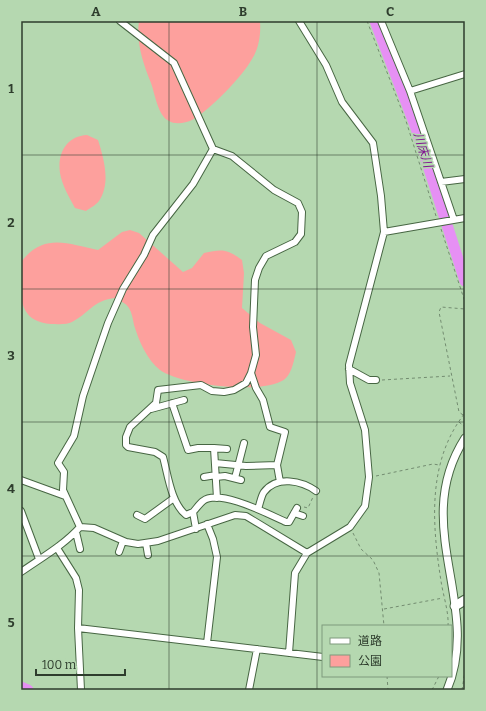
<svg xmlns="http://www.w3.org/2000/svg" width="486" height="711" font-family="Bitter,'Noto Sans JP',serif">
	<rect width="100%" height="100%" fill="#b5d8b0"/>
	<path fill="#fda09d" d="M139 21H260C261 34 259 48 252 59 242 77 210 110 192 120 186 123 175 125 169 121 158 116 155 94 151 83 143 63 136 43 139 21Z
		M87 135 98 140C104 159 111 183 99 201 96 205 90 208 86 211L75 208C69 197 62 185 60 173 57 153 67 136 87 135Z
		M130 230 139 233 183 272 192 268 204 253C222 249 227 249 242 260L244 273 242 308 260 323 291 340 296 352C294 360 292 372 286 378 268 396 180 385 160 370 147 360 139 341 134 325 133 320 132 313 129 308 126 303 119 300 114 298 93 301 89 313 72 322 67 325 57 324 51 324 14 321 21 289 21 262 44 232 68 244 98 250L122 232Z"/>
	<g fill="none" stroke-linecap="round" stroke-linejoin="round">
		<path stroke="#e690f4" stroke-width="11" d="M375 21 416 128 465 281
			M21 687 28 690"/>
		<g stroke="#476643" stroke-width="8">
			<path id="minor" d="M120 21 174 63 213 149 232 156 274 190 298 203 302 212 301 234 295 242 266 256 259 268 255 280 253 327 256 355 251 373 246 383 234 390 224 392 212 391 201 385 158 390 156 403 130 427 126 437V445L128 447 155 452 163 457C168 475 171 503 186 515L193 512 196 529
				M381 21 410 91 454 220
				M410 91 465 74
				M441 182 465 179
				M384 232 465 218
				M349 369 369 380H376
				M172 403 188 450 198 448H214
				M151 409 184 400
				M215 463 246 466 277 465 285 432 270 427 263 400 256 388 251 373
				M277 465 280 482
				M204 477 216 475
				M216 477 225 476 241 480
				M235 478 244 443
				M21 480 65 496
				M217 498 214 448 227 449
				M258 509C260 504 261 496 264 492 277 475 302 481 316 491
				M21 511 39 559
				M193 512C196 509 199 504 203 501 219 488 270 515 286 522H289L297 508
				M294 513 303 516
				M137 515 145 519 174 498
				M80 527 63 490 64 472 58 463 74 436 83 396 98 352 108 323 123 289 144 255 153 235 193 184 213 149
				M80 527 94 528 126 542 138 544 158 541 235 515 246 516 307 553
				M76 532 80 549
				M146 543 148 555
				M57 548 76 578 79 590 78 628 81 690
				M119 552 123 541
				M21 572C41 558 64 545 80 527
				M78 628 323 657
				M207 643 217 557 213 539 207 524
				M289 653 295 573 307 553 350 527 365 506 369 477 365 430 350 383 349 365 384 232 381 196 373 143 342 102 326 65 299 21
				M249 690 257 649"/>
		</g>
		<g stroke="#476643" stroke-width="9">
			<path id="major" d="M447 690C483 605 409 525 465 438"/>
		</g>
		<g stroke="#476643" stroke-width="11">
			<path id="highway" d="M455 606 465 600"/>
		</g>
		<path stroke="#738c70" stroke-width="1" stroke-dasharray="3 3" stroke-linecap="butt" d="M367 21 406 121 436 216
			M441 229 465 302
			M382 380 450 376
			M463 415 459 412 439 312 441 307 465 309
			M459 422 465 427
			M376 476 433 464 439 465
			M304 507 308 508 313 497
			M353 533 361 549 373 560 379 573 384 626
			M384 609 443 598
			M448 626C449 612 443 595 441 581 432 524 427 461 465 413
			M387 676 388 690
			M432 690 439 676
			M462 690 465 671"/>
		<use href="#minor" stroke="#fff" stroke-width="6"/>
		<use href="#major" stroke="#fff" stroke-width="7"/>
		<use href="#highway" stroke="#fff" stroke-width="9"/>
	</g>
	<path fill="none" stroke="#2e3d2d" stroke-width="1" stroke-opacity="0.55" d="M169 21V690M317 21V690M21 155H465M21 289H465M21 422H465M21 556H465"/>
	<g text-anchor="middle" stroke-width="3" stroke-linejoin="round" paint-order="stroke">
		<g font-size="12" font-style="italic" fill="#811591" stroke="#b5d8b0">
			<text transform="translate(423 150) rotate(72)" y="4">川床川</text>
		</g>
	</g>
	<rect width="486" height="711" fill="none" stroke="#b5d8b0" stroke-width="44"/>
	<rect x="322" y="625" width="130" height="52" fill="#b5d8b0" stroke="#7f9a7c"/>
	<rect x="330" y="638" width="20" height="6" fill="#ffffff" stroke="#7f9a7c"/>
	<text x="358" y="645" font-size="12" fill="#2e3d2d">道路</text>
	<rect x="330" y="655" width="20" height="12" fill="#fda09d" stroke="#7f9a7c"/>
	<text x="358" y="665" font-size="12" fill="#2e3d2d">公園</text>
	<path d="M36 669v6h89v-6" fill="none" stroke="#2e3d2d" stroke-width="2"/>
	<text x="42" y="669" font-size="12" fill="#2e3d2d" stroke="#b5d8b0" stroke-width="3" paint-order="stroke">100 m</text>
	<rect x="22" y="22" width="442" height="667" fill="none" stroke="#2e3d2d" stroke-width="1.5"/>
	<g font-size="13" text-anchor="middle" font-weight="bold" fill="#2e3d2d">
		<text x="96" y="16">A</text>
		<text x="243" y="16">B</text>
		<text x="390" y="16">C</text>
		<text x="11" y="93">1</text>
		<text x="11" y="227">2</text>
		<text x="11" y="360">3</text>
		<text x="11" y="493">4</text>
		<text x="11" y="627">5</text>
	</g>
</svg>
